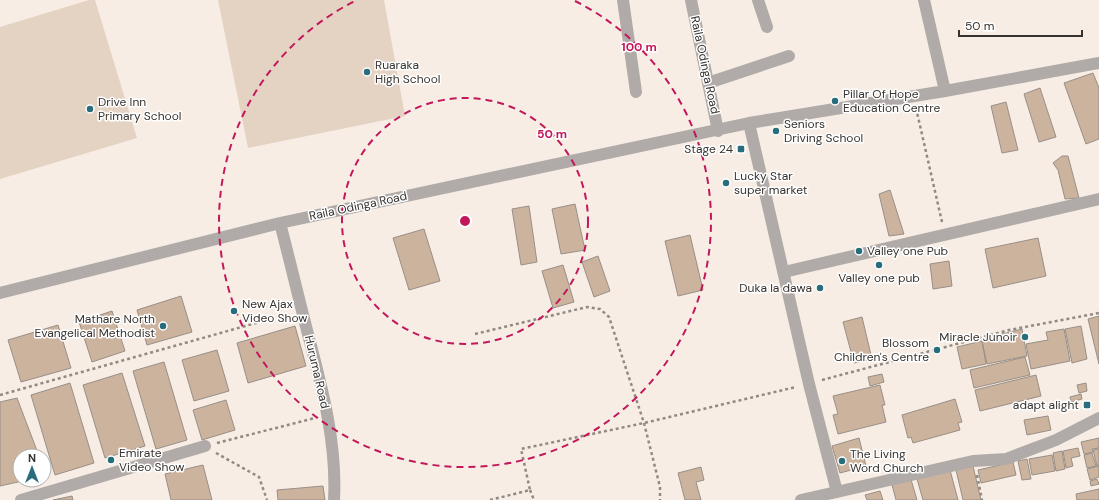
<svg xmlns="http://www.w3.org/2000/svg" width="1099" height="500" font-family="'DM Sans',sans-serif">
	<rect width="100%" height="100%" fill="#f7ede4"/>
	<path fill="#e4d2c2" d="M89 0H95L137 138 0 179V27Z
		M218 0H384L405 116 248 148Z"/>
	<path fill="#ccb39e" stroke="#988f87" d="M1093 73 1099 88V139L1086 144 1064 83Z
		M1040 88 1056 137 1039 142 1024 94Z
		M1006 102 1018 150 1002 153 991 106Z
		M1062 156H1068L1079 198 1065 199 1058 170 1053 163Z
		M890 190 904 234 889 236 879 194Z
		M575 204 585 250 561 254 552 209Z
		M529 206 537 262 521 265 512 209Z
		M424 229 440 281 409 290 393 238Z
		M690 235 703 290 678 296 665 241Z
		M1038 238 1046 276 993 288 985 249Z
		M598 256 610 291 594 297 582 262Z
		M949 261 952 286 933 289 930 264Z
		M563 265 574 302 553 308 542 271Z
		M181 296 192 332 147 345 137 310Z
		M112 311 125 351 92 362 79 322Z
		M1099 316V364L1088 319Z
		M862 317 872 359 854 363 843 322Z
		M58 325 71 368 21 382 8 340Z
		M295 326 306 366 248 383 237 343Z
		M1081 326 1087 359 1072 363 1065 329Z
		M1022 329 1027 356 987 364 982 341 998 338V335Z
		M1064 329 1070 361 1031 369 1026 344 1048 340 1046 332Z
		M982 341 986 364 962 369 957 347Z
		M217 350 229 391 194 401 182 360Z
		M1025 357 1030 375 974 388 970 370Z
		M164 362 187 440 156 449 133 371Z
		M122 373 145 446 105 458 83 385Z
		M882 374 884 382 870 386 868 377Z
		M1036 375 1041 396 980 411 975 390Z
		M70 383 94 463 55 475 31 395Z
		M1086 383 1087 391 1079 393 1077 385Z
		M880 385 885 405H882L886 422 838 434 833 415 838 414 833 396Z
		M1081 394 1082 399 1071 402 1070 397Z
		M17 398 39 456H20V480H27L0 486V402Z
		M955 399 962 422 958 423 960 430 913 443 911 437 908 438 902 415Z
		M226 400 235 430 202 440 193 410Z
		M1048 416 1051 430 1027 435 1024 420Z
		M859 438 866 466 840 473 832 446Z
		M1099 438V448L1092 449 1093 452 1084 454 1081 442Z
		M1078 448 1080 456 1071 458 1073 466 1066 468 1063 451Z
		M1099 449V465L1097 466 1093 450Z
		M1062 451 1065 469 1056 471 1053 453Z
		M1092 453 1096 466 1087 468 1084 455Z
		M1052 455 1055 471 1032 475 1029 459Z
		M1027 459 1031 479 1022 480 1018 461Z
		M1013 462 1016 475 981 483 978 470Z
		M203 465 212 500H171L165 474Z
		M973 466 981 500H963L956 470Z
		M1099 466V477L1090 480 1087 469Z
		M701 467 704 480 696 482 701 500H685L678 473Z
		M950 470 958 500H923L917 479Z
		M910 476 917 500H896L891 481Z
		M1097 479 1099 484 1091 486 1090 481Z
		M323 486 325 500H278L277 490Z
		M1099 489V500H1077L1076 494Z
		M880 491 883 500H867L865 495Z
		M72 496 73 500H53Z"/>
	<g fill="none" stroke-linecap="round" stroke-linejoin="round">
		<path stroke="#918a84" stroke-width="2.5" stroke-dasharray="3 3" stroke-linecap="butt" d="M916 108 942 222
			M475 334 587 307 600 309 609 317 644 423 660 487V500
			M822 380 1009 330 1099 313
			M0 395 288 314
			M217 443 315 418
			M216 453 259 477 267 500
			M977 475 982 500
			M530 490 534 500
			M490 500 530 490 521 449 644 423 796 387"/>
		<path stroke="#b0aba8" stroke-width="12" d="M623 0 636 92
			M691 0 718 131
			M758 0 767 27
			M924 0 945 91
			M708 83 789 56
			M749 123 809 384 837 492
			M280 223C290 261 299 300 309 338 323 391 337 445 334 500
			M784 272 1099 199
			M0 293 280 223 749 123 945 91 1099 63
			M21 500 205 446
			M801 500 973 461 1006 459 1056 440 1099 418"/>
	</g>
	<g fill="none" stroke="#c2185b" stroke-width="2" stroke-dasharray="7 5">
		<circle cx="465" cy="221" r="123"/>
		<path d="M575 1A246 246 0 1 1 355 1"/>
	</g>
	<g fill="#276d7b" stroke="#fff" stroke-width="1.5">
		<circle cx="367" cy="72" r="4"/>
		<circle cx="835" cy="101" r="4"/>
		<circle cx="90" cy="109" r="4"/>
		<circle cx="776" cy="131" r="4"/>
		<rect x="737" y="145" width="8" height="8" rx="2"/>
		<circle cx="726" cy="183" r="4"/>
		<circle cx="859" cy="251" r="4"/>
		<circle cx="879" cy="265" r="4"/>
		<circle cx="820" cy="288" r="4"/>
		<circle cx="234" cy="311" r="4"/>
		<circle cx="163" cy="326" r="4"/>
		<circle cx="1025" cy="337" r="4"/>
		<circle cx="937" cy="350" r="4"/>
		<rect x="1083" y="401" width="8" height="8" rx="2"/>
		<circle cx="111" cy="460" r="4"/>
		<circle cx="842" cy="461" r="4"/>
	</g>
	<g text-anchor="middle" stroke-width="3" stroke-linejoin="round" paint-order="stroke">
		<g font-size="12" fill="#36322f" stroke="#fff" text-anchor="start">
			<text x="375" y="69">Ruaraka<tspan x="375" dy="14">High School</tspan></text>
			<text x="843" y="98">Pillar Of Hope<tspan x="843" dy="14">Education Centre</tspan></text>
			<text x="98" y="106">Drive Inn<tspan x="98" dy="14">Primary School</tspan></text>
			<text x="784" y="128">Seniors<tspan x="784" dy="14">Driving School</tspan></text>
			<text x="733" y="153" text-anchor="end">Stage 24</text>
			<text x="734" y="180">Lucky Star<tspan x="734" dy="14">super market</tspan></text>
			<text x="867" y="255">Valley one Pub</text>
			<text x="879" y="282" text-anchor="middle">Valley one pub</text>
			<text x="812" y="292" text-anchor="end">Duka la dawa</text>
			<text x="242" y="308">New Ajax<tspan x="242" dy="14">Video Show</tspan></text>
			<text x="155" y="323" text-anchor="end">Mathare North<tspan x="155" dy="14">Evangelical Methodist</tspan></text>
			<text x="1017" y="341" text-anchor="end">Miracle Junoir</text>
			<text x="929" y="347" text-anchor="end">Blossom<tspan x="929" dy="14">Children's Centre</tspan></text>
			<text x="1079" y="409" text-anchor="end">adapt alight</text>
			<text x="119" y="457">Emirate<tspan x="119" dy="14">Video Show</tspan></text>
			<text x="850" y="458">The Living<tspan x="850" dy="14">Word Church</tspan></text>
		</g>
		<g font-size="12" fill="#36322f" stroke="#fff">
			<text transform="translate(705 65) rotate(78)" y="4">Raila Odinga Road</text>
			<text transform="translate(358 206) rotate(-12)" y="4">Raila Odinga Road</text>
			<text transform="translate(317 372) rotate(77)" y="4">Huruma Road</text>
		</g>
	</g>
	<circle cx="465" cy="221" r="6" fill="#c2185b" stroke="#fff" stroke-width="2"/>
	<g font-size="12" text-anchor="middle" font-weight="bold" fill="#c2185b" stroke="#fff" stroke-width="3" stroke-linejoin="round" paint-order="stroke">
		<text x="639" y="51">100 m</text>
		<text x="552" y="138">50 m</text>
	</g>
	<g transform="translate(32 468)"><circle r="19" fill="#ffffff" stroke="#afadac"/>
	<path d="M0-3L7 15L0 10L-7 15Z" fill="#276d7b"/>
	<text y="-6" font-size="11" font-weight="bold" text-anchor="middle" fill="#36322f">N</text>
	</g>
	<path d="M959 30v6h123v-6" fill="none" stroke="#36322f" stroke-width="2"/>
	<text x="965" y="30" font-size="12" fill="#36322f" stroke="#ffffff" stroke-width="3" paint-order="stroke">50 m</text>
</svg>
